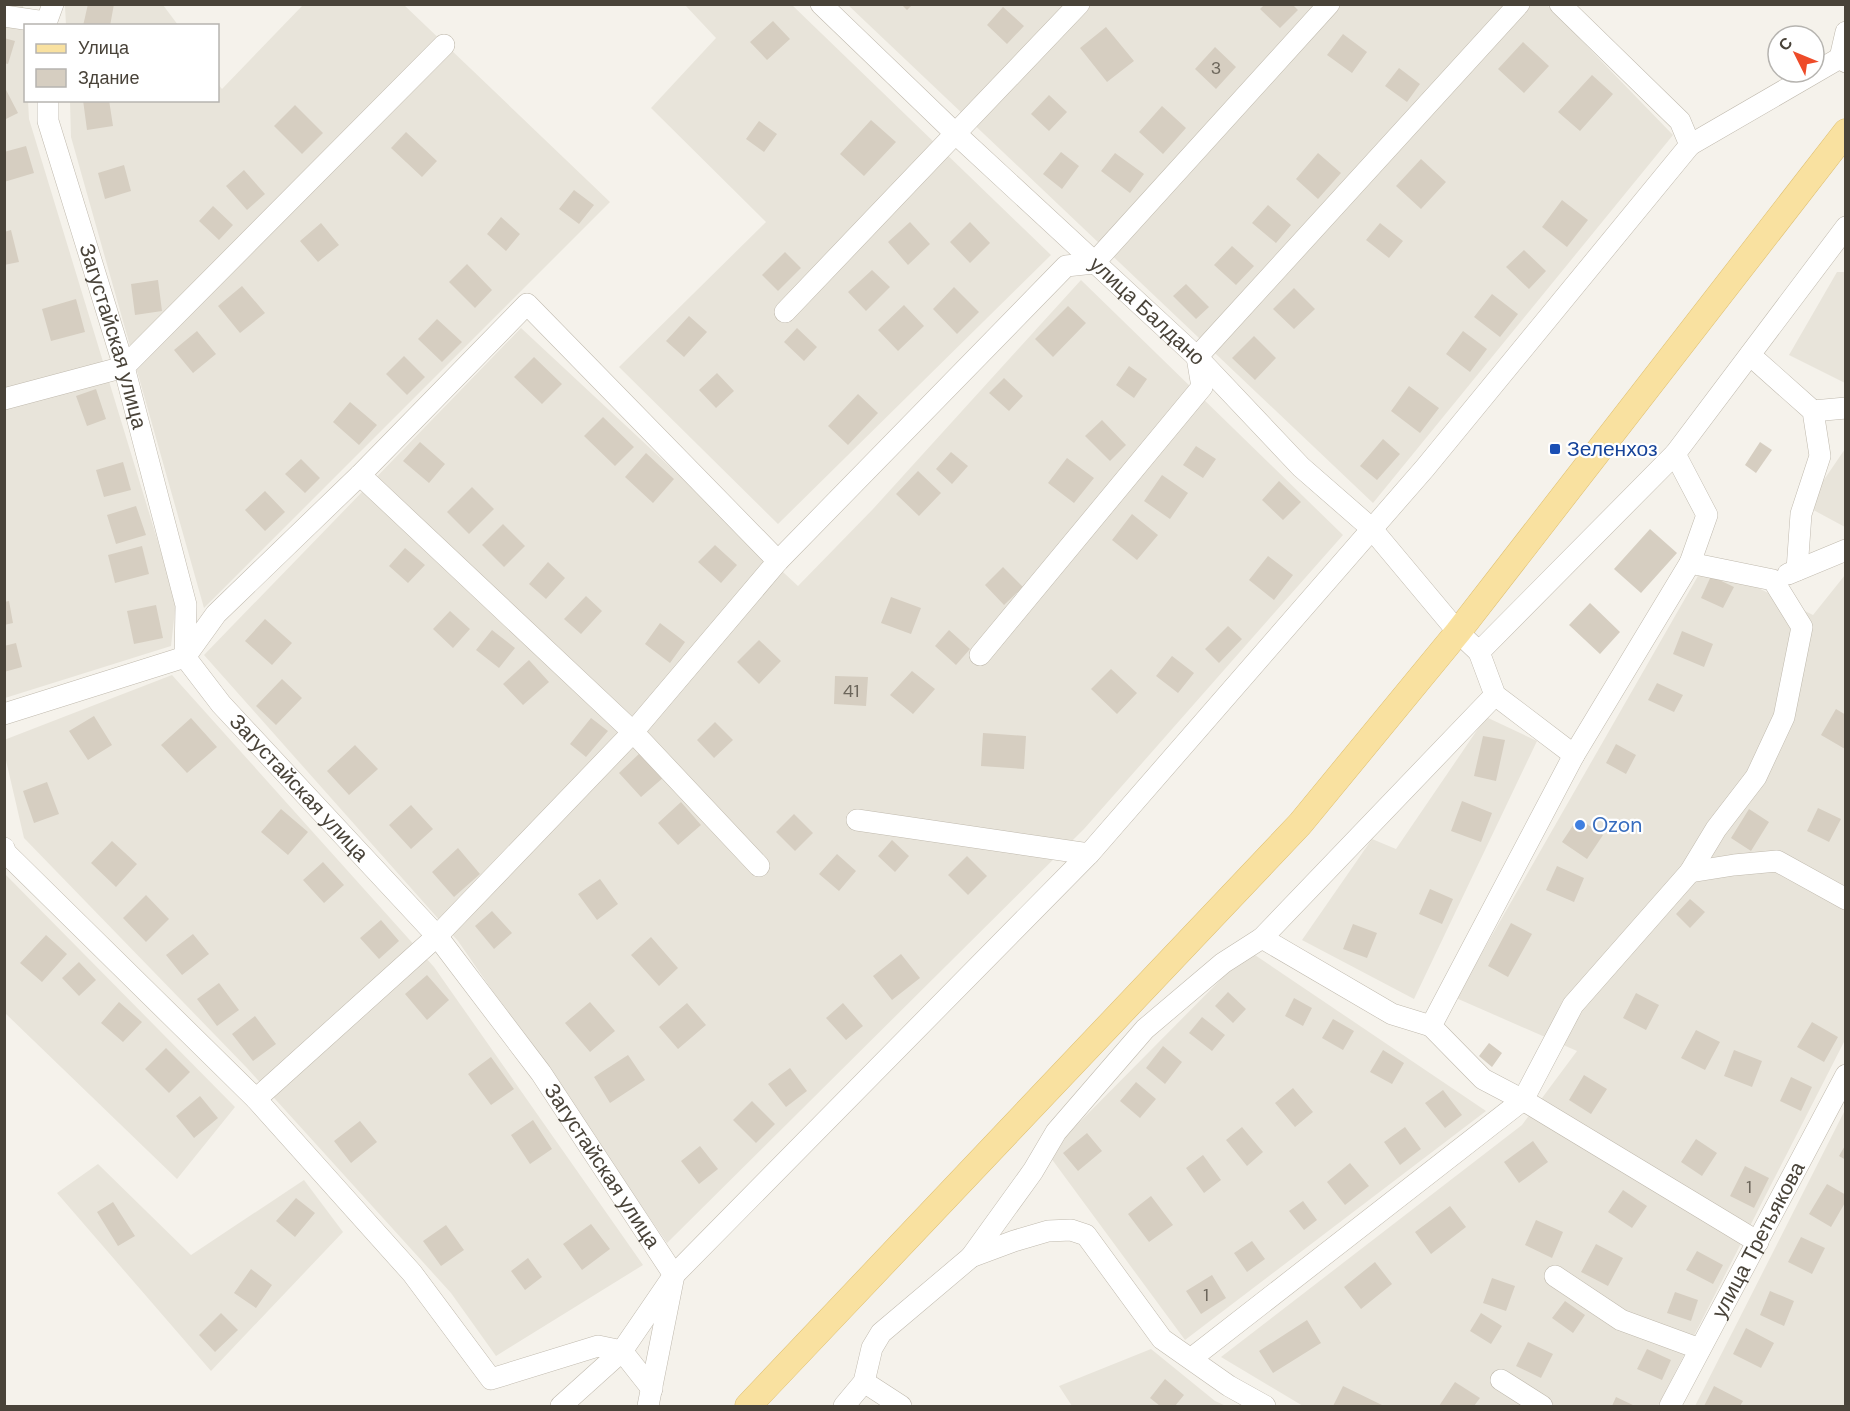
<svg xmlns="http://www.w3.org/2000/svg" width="1850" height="1411" font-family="'DM Sans',sans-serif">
	<rect width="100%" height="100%" fill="#f5f2eb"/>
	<path fill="#e8e4da" d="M23 4 26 100 28 101 29 119 176 601 171 646 5 698 4 5Z
		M67 4 163 5 178 25H66L65 6Z
		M303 5H404L610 202 204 608 71 137 70 101 218 100V84L222 89Z
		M685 5H792L1051 255 778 524 619 367 766 222 651 108 716 38Z
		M848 5H1547L1673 135 1373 503Z
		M1837 272H1845V383L1789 355Z
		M1081 280 1343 535 1084 829 667 1243 458 941 204 655 521 328 798 586 873 509Z
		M1845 449V527L1806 506Z
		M1706 562 1813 615 1845 575V1040L1658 1406H1303L1221 1357 1522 1125 1577 1051 1456 998Z
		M172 675 434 967 643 1265 496 1356 451 1293 247 1068 24 838 5 756 4 740Z
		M1486 717 1537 741 1414 999 1302 940 1372 839 1396 849Z
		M4 873 235 1107 177 1179 5 1013Z
		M1249 951 1486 1111 1185 1340 1048 1154Z
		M1845 1110V1406H1695Z
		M98 1164 191 1255 304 1180 343 1232 211 1371 57 1193Z
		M1151 1349 1215 1401 1226 1406H1072L1059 1386Z"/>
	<path fill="#d6cec1" d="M88 4H114L110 26H83Z
		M901 4H913L907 10Z
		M1265 4H1292L1298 10 1280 28 1260 9Z
		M1003 7 1024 26 1007 44 987 25Z
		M773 21 790 39 767 60 750 42Z
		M1106 27 1134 61 1107 82 1080 48Z
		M1343 34 1367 52 1352 73 1327 55Z
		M4 38 15 41 8 64 4 63Z
		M1523 42 1549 66 1524 93 1498 69Z
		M1215 47 1236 67 1216 89 1195 69Z
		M1399 68 1420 84 1407 102 1385 86Z
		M1592 75 1613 94 1580 131 1558 112Z
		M4 86 18 113 4 120Z
		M1049 95 1067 112 1049 131 1031 114Z
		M83 100H109L113 126 87 130Z
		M295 105 323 133 302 154 274 126Z
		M1162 106 1186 128 1163 154 1139 132Z
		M871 120 896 142 864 176 840 154Z
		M759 121 777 134 764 152 746 139Z
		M406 132 437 161 422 177 391 148Z
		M26 146 34 173 4 182V152Z
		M1061 152 1079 166 1062 189 1043 174Z
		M1115 153 1144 174 1130 193 1101 171Z
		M1318 153 1341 173 1318 199 1296 179Z
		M1421 159 1446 182 1421 209 1396 186Z
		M124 165 131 191 105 199 98 173Z
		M244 170 265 194 247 210 226 186Z
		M574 190 594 205 579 224 559 209Z
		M1562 200 1588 220 1567 247 1542 227Z
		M1268 205 1291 225 1276 243 1252 223Z
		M213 206 233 225 219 240 199 221Z
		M501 217 520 234 506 251 487 234Z
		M910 222 930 244 908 265 888 242Z
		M970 222 990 243 970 263 950 242Z
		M321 223 339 245 318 262 300 241Z
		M1380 223 1403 241 1389 258 1366 240Z
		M11 230 19 262 4 265V232Z
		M1232 246 1254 266 1236 285 1214 265Z
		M1524 250 1546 271 1529 289 1506 267Z
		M785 252 801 268 778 291 762 275Z
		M467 264 492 290 475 308 449 282Z
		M872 270 890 287 866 311 848 292Z
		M158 280 162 311 135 315 131 284Z
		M1186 284 1209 307 1196 319 1173 296Z
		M242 286 265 313 240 333 218 306Z
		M954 287 979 312 957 334 933 309Z
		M1294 288 1315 309 1294 329 1273 309Z
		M1492 294 1518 314 1500 337 1474 317Z
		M76 299 85 332 51 341 42 309Z
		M904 305 924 326 898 351 878 330Z
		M1068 306 1086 323 1053 357 1035 339Z
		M689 316 707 332 684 357 666 341Z
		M437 319 462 342 442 362 418 339Z
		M797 328 817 347 804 361 784 342Z
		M197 331 216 354 193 373 174 350Z
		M1463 331 1487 349 1470 372 1446 354Z
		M1254 336 1276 358 1255 380 1232 358Z
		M404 356 425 377 407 395 386 374Z
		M534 357 562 384 542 404 514 377Z
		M1129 366 1147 379 1134 398 1116 385Z
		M717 373 734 391 716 408 699 390Z
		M1004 378 1023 396 1009 411 989 393Z
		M1409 386 1439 408 1420 433 1391 411Z
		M96 389 106 419 87 426 76 396Z
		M858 394 878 413 848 445 828 426Z
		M350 402 377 425 359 445 333 422Z
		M603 417 634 447 615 466 584 436Z
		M1102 420 1126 445 1110 461 1085 436Z
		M1383 439 1400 454 1377 480 1360 466Z
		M420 442 445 464 429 483 403 461Z
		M1760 442 1772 450 1756 473 1745 465Z
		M1196 446 1216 459 1203 478 1183 465Z
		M951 452 968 466 952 484 936 469Z
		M646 453 674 479 653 503 625 477Z
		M1067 458 1094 478 1074 503 1048 483Z
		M301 459 320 478 305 493 285 474Z
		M123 462 131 490 104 497 96 470Z
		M918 471 941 493 919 516 896 494Z
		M1162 475 1188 493 1170 519 1144 501Z
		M1279 481 1301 502 1283 520 1262 500Z
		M472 487 494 509 469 534 447 512Z
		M265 491 285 512 265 531 245 510Z
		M136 506 146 535 116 544 107 515Z
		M1132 514 1158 535 1137 560 1112 540Z
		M503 524 525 546 504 567 482 545Z
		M1650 529 1677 553 1641 593 1614 569Z
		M715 545 737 565 721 583 698 562Z
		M142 546 149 574 115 583 108 555Z
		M405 548 425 565 408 583 389 566Z
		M1268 556 1293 575 1274 600 1249 580Z
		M548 562 565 578 546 599 529 584Z
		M1003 567 1023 587 1004 605 985 585Z
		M1711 576 1734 587 1723 608 1701 598Z
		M586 596 602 611 581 634 564 619Z
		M891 597 921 608 911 634 881 623Z
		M9 601 13 623 4 625V602Z
		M1590 603 1620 632 1600 654 1569 625Z
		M156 605 163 638 134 644 127 611Z
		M450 611 470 629 453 648 433 629Z
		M265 619 292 643 272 665 245 641Z
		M660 623 685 642 670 663 645 644Z
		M1228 626 1242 639 1219 663 1205 649Z
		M492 630 515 648 499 668 476 650Z
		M949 630 970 649 956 665 935 646Z
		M1682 631 1713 644 1704 667 1673 654Z
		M759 640 781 661 759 684 737 662Z
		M16 643 22 667 4 672V646Z
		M1172 656 1194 673 1178 693 1156 676Z
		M529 660 549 682 523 705 503 684Z
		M1111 669 1137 693 1117 714 1091 689Z
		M912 671 935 689 913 714 890 695Z
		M835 676 868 677 866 706 834 704Z
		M282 679 302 698 276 725 256 706Z
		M1657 683 1683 695 1674 712 1648 700Z
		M1836 709 1846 715 1845 749 1821 735Z
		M94 716 112 745 88 760 69 731Z
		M191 718 217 747 187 773 161 745Z
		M591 718 608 731 586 757 570 744Z
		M715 722 733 740 714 758 697 740Z
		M983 733 1026 736 1024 769 981 766Z
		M1483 736 1505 740 1496 781 1474 776Z
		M1616 744 1636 755 1626 774 1606 763Z
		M355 745 378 769 349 795 327 771Z
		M641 752 664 777 641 797 619 773Z
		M47 782 59 814 34 823 23 791Z
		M1462 801 1492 813 1481 842 1451 831Z
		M681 802 701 825 678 845 658 823Z
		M411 805 433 829 411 849 389 825Z
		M1818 808 1841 819 1829 842 1807 831Z
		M281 809 308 832 288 855 261 832Z
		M1749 809 1769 822 1751 851 1731 838Z
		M794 814 813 833 795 851 776 832Z
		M1578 818 1603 835 1587 859 1562 842Z
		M892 840 909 856 895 872 878 856Z
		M112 841 137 864 116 887 91 863Z
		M458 848 480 874 454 897 432 872Z
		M837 854 856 871 839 891 819 874Z
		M967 856 987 876 968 895 948 875Z
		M323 862 344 885 324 903 303 880Z
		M1557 866 1584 878 1574 902 1546 890Z
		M600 879 618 904 597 920 578 894Z
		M1430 889 1453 899 1442 924 1419 914Z
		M146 895 169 919 146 942 123 918Z
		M1690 899 1705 912 1690 928 1676 914Z
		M492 911 512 933 494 949 475 926Z
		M381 920 399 941 379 959 360 938Z
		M1511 923 1532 934 1508 977 1488 966Z
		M1353 924 1377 933 1367 958 1343 949Z
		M193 934 209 954 182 975 166 955Z
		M46 935 67 954 42 982 20 963Z
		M651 937 678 968 659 986 631 955Z
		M901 954 920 978 892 1000 873 976Z
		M79 962 96 980 79 996 62 978Z
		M427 975 449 1000 427 1020 405 994Z
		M219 983 239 1010 217 1026 197 999Z
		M1228 992 1246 1009 1233 1023 1215 1006Z
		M1636 993 1659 1005 1646 1030 1623 1018Z
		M1294 998 1312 1008 1303 1026 1285 1016Z
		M119 1002 142 1022 123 1042 101 1023Z
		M590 1002 615 1031 590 1052 565 1023Z
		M687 1003 706 1025 678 1049 659 1027Z
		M843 1003 863 1026 846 1040 826 1018Z
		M255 1016 276 1044 253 1061 232 1034Z
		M1202 1017 1225 1035 1212 1051 1189 1033Z
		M1333 1019 1354 1031 1343 1050 1322 1038Z
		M1812 1022 1838 1037 1824 1062 1797 1047Z
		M1696 1030 1720 1042 1705 1070 1681 1058Z
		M1489 1043 1502 1053 1492 1067 1479 1056Z
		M1163 1046 1182 1062 1165 1084 1146 1068Z
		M166 1048 190 1072 169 1093 145 1069Z
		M1383 1050 1404 1063 1392 1084 1370 1072Z
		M1734 1050 1762 1061 1752 1087 1724 1076Z
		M628 1055 645 1080 610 1103 594 1077Z
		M491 1057 514 1089 491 1105 468 1074Z
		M790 1068 807 1091 786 1107 768 1084Z
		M1584 1075 1607 1089 1591 1114 1569 1100Z
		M1791 1077 1812 1087 1801 1111 1780 1101Z
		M1136 1082 1156 1099 1140 1118 1120 1101Z
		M1293 1088 1313 1112 1295 1127 1275 1103Z
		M1443 1090 1462 1115 1445 1128 1425 1103Z
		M200 1096 218 1118 194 1138 176 1116Z
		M752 1101 775 1124 756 1143 733 1120Z
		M533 1120 552 1149 530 1164 511 1135Z
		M360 1121 377 1142 351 1163 334 1141Z
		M1242 1127 1263 1152 1247 1166 1226 1140Z
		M1405 1127 1421 1149 1400 1165 1384 1142Z
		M1087 1133 1102 1151 1078 1171 1063 1153Z
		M1696 1139 1717 1153 1702 1176 1681 1162Z
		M1533 1141 1548 1162 1519 1183 1504 1162Z
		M1846 1144V1160L1839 1156Z
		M700 1146 718 1169 699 1184 681 1161Z
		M1203 1155 1221 1180 1204 1193 1186 1168Z
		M1350 1163 1369 1186 1345 1205 1327 1182Z
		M1745 1166 1769 1178 1754 1208 1730 1196Z
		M1827 1184 1846 1195V1201L1831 1227 1809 1214Z
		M1623 1190 1647 1206 1632 1228 1608 1212Z
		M1151 1196 1173 1225 1149 1242 1128 1214Z
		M296 1198 315 1213 295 1237 276 1221Z
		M1303 1201 1317 1220 1304 1230 1289 1211Z
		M113 1202 135 1236 118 1246 97 1212Z
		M1450 1206 1466 1227 1431 1254 1415 1232Z
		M1536 1220 1563 1232 1552 1258 1525 1245Z
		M591 1224 610 1249 582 1270 563 1244Z
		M446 1225 464 1250 441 1266 423 1241Z
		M1801 1237 1825 1248 1812 1274 1788 1262Z
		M1252 1241 1265 1259 1247 1272 1234 1253Z
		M1596 1244 1623 1258 1608 1286 1581 1272Z
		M1697 1251 1723 1265 1713 1284 1686 1270Z
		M528 1258 542 1277 525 1290 511 1271Z
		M1375 1262 1392 1284 1361 1309 1344 1287Z
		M251 1269 272 1285 256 1308 234 1293Z
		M1212 1275 1226 1298 1201 1314 1186 1291Z
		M1492 1278 1515 1286 1506 1311 1483 1303Z
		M1770 1291 1794 1301 1784 1326 1760 1315Z
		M1675 1292 1698 1300 1691 1321 1667 1313Z
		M1565 1301 1585 1315 1573 1333 1552 1318Z
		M221 1313 238 1330 215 1352 199 1335Z
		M1481 1313 1502 1326 1491 1344 1470 1331Z
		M1307 1320 1321 1343 1273 1373 1259 1351Z
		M1746 1328 1774 1343 1761 1368 1733 1354Z
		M1528 1342 1553 1354 1541 1378 1516 1366Z
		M1647 1349 1671 1360 1662 1380 1637 1369Z
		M1165 1379 1184 1395 1175 1406H1160L1150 1398Z
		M1455 1382 1480 1398 1474 1406H1439Z
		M1343 1386 1384 1406H1333Z
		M1714 1386 1743 1401 1740 1406H1704Z
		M1616 1397 1635 1406H1612Z"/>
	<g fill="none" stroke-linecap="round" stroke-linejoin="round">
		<g stroke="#c0baae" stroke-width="22">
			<g id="minor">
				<path id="s1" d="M821 4 956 134 1197 357 1301 467 1371 528 1458 632 1479 652 1675 454"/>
				<path d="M4 16 45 22"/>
				<path d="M45 26 53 4"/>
				<path d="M1846 32 1840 58 1846 62"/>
				<path id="s2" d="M48 100V121L124 367 186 605 185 657 221 704 437 936 541 1073 674 1275 648 1406"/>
				<path d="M1690 145 1840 58"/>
				<path d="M785 312 1079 4"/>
				<path d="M1750 355 1813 411 1820 456 1801 514 1797 570"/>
				<path d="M4 399 124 367 444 45"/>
				<path d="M1813 411 1846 408"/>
				<path d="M360 475 633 732 759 866"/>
				<path d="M1788 574 1846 550"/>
				<path d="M1479 652 1495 695 1574 755 1690 563"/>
				<path d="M980 655 1202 387 1197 357 1519 4"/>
				<path d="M4 714 185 657 216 614 360 475 527 304 778 561"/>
				<path d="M1574 755 1431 1026 1483 1079 1523 1100 1758 1242"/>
				<path d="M857 820 1089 854"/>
				<path d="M4 848 6 853 256 1099 437 936 633 732 778 561 1066 266 1094 263 1329 4"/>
				<path d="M1690 872 1734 865 1777 861 1846 899"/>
				<path d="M1431 1026 1392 1014 1262 938 1495 695"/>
				<path d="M256 1099 412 1273 491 1379 598 1346 622 1351 652 1389"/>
				<path d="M971 1257 1033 1171 1056 1132 1145 1029 1223 963 1262 938"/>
				<path d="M1555 1276 1621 1320 1700 1349"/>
				<path d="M1192 1358 1523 1100 1573 1005 1690 872 1716 829 1756 777 1784 717 1802 627 1773 580 1690 563 1707 515 1675 454 1846 227"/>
				<path d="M1501 1380 1542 1406"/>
				<path d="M864 1382 901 1406"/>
				<path d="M561 1406 622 1351 674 1275 1089 854 1425 468 1690 145 1680 121 1560 4"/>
				<path d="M844 1406 864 1382 872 1348 881 1333 971 1257 1014 1241 1048 1231 1071 1230 1086 1235 1162 1339 1229 1386 1265 1406"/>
				<path id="s3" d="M1670 1406 1846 1075"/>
			</g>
		</g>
		<g stroke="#debf70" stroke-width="27">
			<path id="major" d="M748 1406 1300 824 1458 632 1846 132"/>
		</g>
		<use href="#minor" stroke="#fff" stroke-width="21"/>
		<use href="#major" stroke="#f9e1a0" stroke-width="26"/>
	</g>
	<rect fill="#1a4fb4" stroke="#fff" stroke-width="2" x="1549" y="443" width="12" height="12" rx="3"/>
	<circle fill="#3f7fe0" stroke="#fff" stroke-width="2" cx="1580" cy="825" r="6"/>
	<g text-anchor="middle" stroke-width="4.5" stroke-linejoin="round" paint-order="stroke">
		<g font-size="18" fill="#6c665b">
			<text x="1216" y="74">3</text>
			<text x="851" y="697">41</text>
			<text x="1749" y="1193">1</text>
			<text x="1206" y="1301">1</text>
		</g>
		<g font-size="21" fill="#494339" stroke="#fff">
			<text dy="7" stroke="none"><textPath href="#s1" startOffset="448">улица Балдано</textPath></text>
			<text dy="7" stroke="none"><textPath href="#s2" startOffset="246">Загустайская улица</textPath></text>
			<text dy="7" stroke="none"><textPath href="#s2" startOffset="750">Загустайская улица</textPath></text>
			<text dy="7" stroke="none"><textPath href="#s2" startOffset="1236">Загустайская улица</textPath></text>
			<text dy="7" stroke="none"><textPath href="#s3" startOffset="188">улица Третьякова</textPath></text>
		</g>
		<g font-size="21" fill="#164399" stroke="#fff" text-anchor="start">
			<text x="1567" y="456">Зеленхоз</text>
		</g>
		<g font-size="21" fill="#366cbe" stroke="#fff" text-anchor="start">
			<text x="1592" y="832">Ozon</text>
		</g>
	</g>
	<rect width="1850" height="1411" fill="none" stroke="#494339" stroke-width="12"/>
	<rect x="24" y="24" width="195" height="78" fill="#ffffff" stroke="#b6b4b0" stroke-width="1.5"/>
	<rect x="36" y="44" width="30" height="9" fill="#f9e1a0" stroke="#b6b4b0" stroke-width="1.5"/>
	<text x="78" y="54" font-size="18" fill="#494339">Улица</text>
	<rect x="36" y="69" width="30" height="18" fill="#d6cec1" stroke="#b6b4b0" stroke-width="1.5"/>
	<text x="78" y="84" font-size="18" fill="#494339">Здание</text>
	<g transform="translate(1796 54) rotate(313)"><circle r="28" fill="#ffffff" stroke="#b6b4b0" stroke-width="1.5"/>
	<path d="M0-4.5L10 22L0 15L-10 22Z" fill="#ee4b29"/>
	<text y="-9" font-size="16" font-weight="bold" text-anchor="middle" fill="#494339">С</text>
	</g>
</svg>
